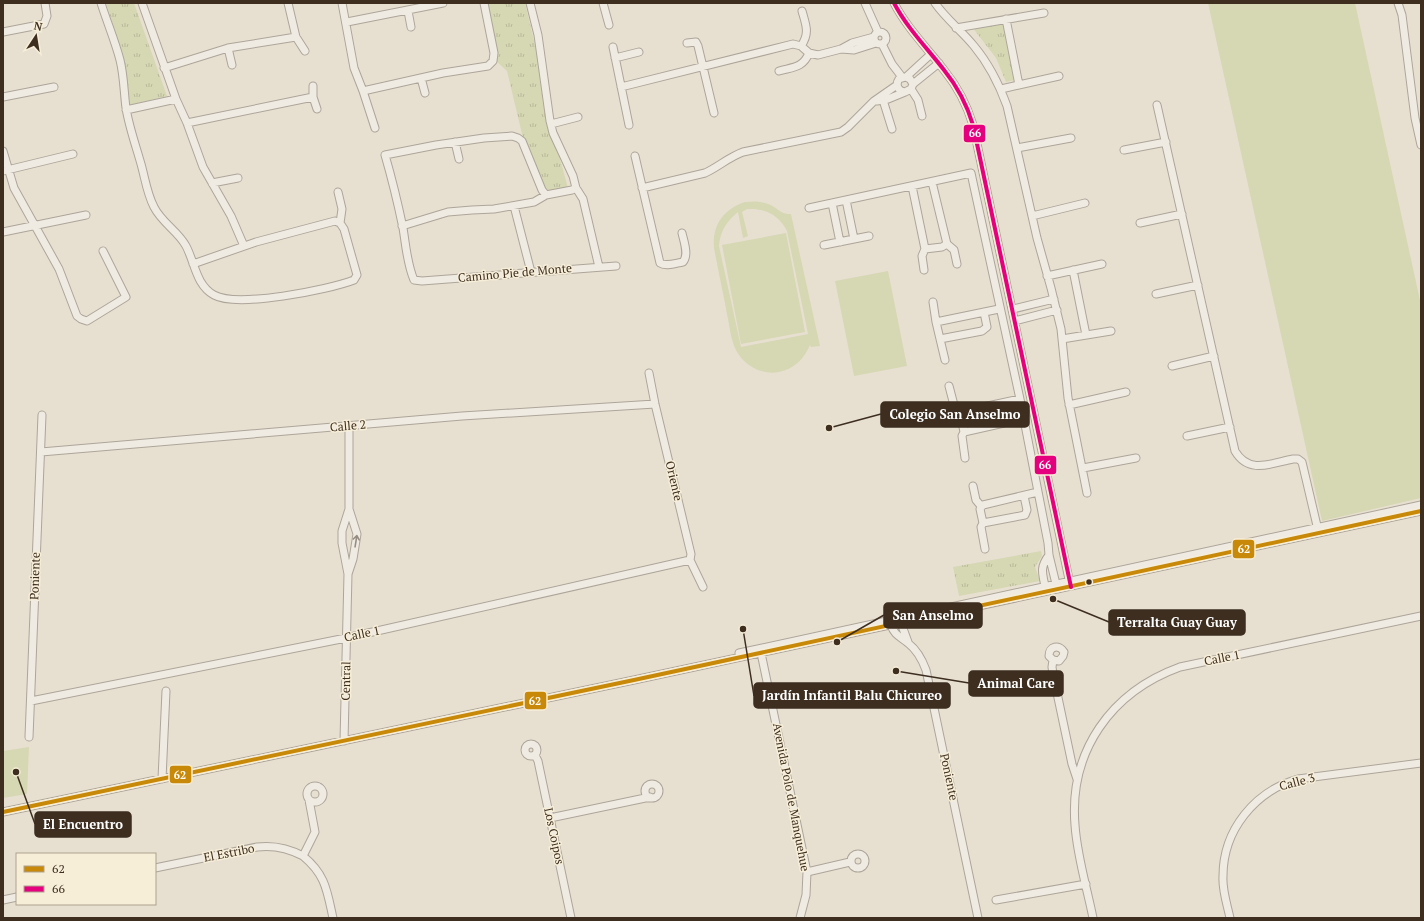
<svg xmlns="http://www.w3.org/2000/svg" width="1424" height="921" font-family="'PT Serif',serif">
	<defs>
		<pattern id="park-tufts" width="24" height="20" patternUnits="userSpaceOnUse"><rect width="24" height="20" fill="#d6d7b3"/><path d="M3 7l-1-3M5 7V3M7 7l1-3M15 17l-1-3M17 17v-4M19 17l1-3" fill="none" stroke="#b9b99a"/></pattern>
	</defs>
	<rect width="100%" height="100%" fill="#e7e0d1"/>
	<path fill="#d6d7b3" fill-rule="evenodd" d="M1208 3H1355L1421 305V498L1322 521Z
		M745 202C753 201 760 201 768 204 779 208 779 214 791 214L820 346 811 347 810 345C804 359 794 369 779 372 764 375 748 368 739 355 731 344 730 328 727 314 723 292 718 270 714 248 712 226 723 209 745 202ZM747 209C765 208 779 215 787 231L808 334 741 347 719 246C720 231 727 221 738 212L743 238 748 236 742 212Z
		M786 233 805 332 741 344 722 245Z
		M888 271 907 366 854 376 835 281Z
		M29 747 27 794 3 798V751Z"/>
	<path fill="url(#park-tufts)" d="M106 3H134L167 96 129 105 125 62Z
		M486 3H525L539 62 551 135 560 159 568 188 545 193 522 134 507 71 496 61Z
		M1003 23 1015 80 1006 82 996 58 972 27Z
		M1041 551 1042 556 1035 567 1040 581 959 596 953 567Z"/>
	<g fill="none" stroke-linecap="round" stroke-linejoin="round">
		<g stroke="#ada599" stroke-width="9">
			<path id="minor" d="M101 3C107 22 115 41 120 60 124 76 124 93 126 108 129 127 136 146 141 164 145 178 147 194 154 207 162 223 178 231 186 246 195 263 196 285 214 295 237 308 328 290 354 280L357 275 344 229 340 223 335 221 256 242 193 264
				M142 3 176 99 187 123 203 167 231 216 244 246
				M288 3 296 37 305 51
				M342 3 354 68 363 91 375 128
				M530 3 538 35 550 121 553 133 573 176 576 188 583 199 599 267
				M603 3 609 25
				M865 3 878 32
				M894 3C907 28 927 48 944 70 957 86 967 105 973 125L1070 584
				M935 3C946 19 962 31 974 46 989 64 999 84 1007 106L1037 238 1051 288 1061 329 1068 398 1087 493
				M1398 3 1402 15 1415 118 1421 145
				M408 11 411 27
				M1006 19 1019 85
				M347 22 443 3
				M956 28 1044 13
				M874 38a6 6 0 1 1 12 0a6 6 0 1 1-12 0Z
				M3 32 44 24 47 16 45 3
				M687 43 696 42 698 46 714 113
				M882 44 892 64 902 77
				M801 46C810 33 806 25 802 11
				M613 47 629 125
				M228 48 232 65
				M841 49 854 50 876 43
				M615 58 639 52
				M164 68 228 48 296 37
				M779 71C793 67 803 68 809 53
				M906 77 910 79 913 84 911 89 905 92C898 91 895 85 899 79L906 77 931 54
				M421 78 425 93
				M913 84 939 63
				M313 86V97L317 109
				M621 87 793 44 801 46 809 53 818 55 841 49 852 43 874 37
				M911 89 918 100 922 116
				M1001 89 1059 76
				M363 91 443 73 488 66 493 61 494 53 484 3
				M3 97 54 87
				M883 100 892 129
				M877 101 888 99 905 92
				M1157 105 1235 451C1249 475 1272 463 1293 459H1298L1302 462 1318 530
				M126 110 176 99
				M187 123 313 97
				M551 124 578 117
				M455 142 459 159
				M1017 148 1071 138
				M1124 150 1166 142
				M3 151 14 188 59 269 77 316 81 319 87 321 126 297 103 251
				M635 156 660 263C666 267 676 263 683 262 689 255 684 242 682 233
				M3 171 73 154
				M932 182 947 244 954 250 957 264
				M212 183 238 178
				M912 186 925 249 922 256 924 270
				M642 188 705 173C718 167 729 157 743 152L841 132 848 127 874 101 897 85
				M338 192 342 209 340 223
				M546 195 542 190 522 141 518 138 512 136 484 138 436 145 385 155C392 179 398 204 403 228 406 246 407 264 414 280L422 281 616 266
				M846 200 854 239
				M832 203 840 242
				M514 206 531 272
				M809 208 971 173 1020 399 1048 543 1049 555 1056 584
				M1032 216 1085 203
				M1140 223 1182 214
				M402 226 448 212 472 210 494 209 534 202 546 195 572 190 576 188
				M3 232 86 215
				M824 245 869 236
				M925 249 942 247 947 244
				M1073 270 1086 335
				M1047 276 1102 264
				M1156 294 1198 285
				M933 302 936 322
				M1013 309 1054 299
				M984 312 987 327 982 331 940 339 936 322 999 309
				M1015 321 1057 310
				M940 339 945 360
				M1062 339 1111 331
				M1172 366 1214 356
				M649 373 655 404 691 554 690 560 703 587
				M949 386 955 409 960 412
				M1004 403 1007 417 1004 423 964 432 960 412 1020 399
				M1069 405 1126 392
				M964 432 962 436 965 458
				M1187 436 1230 427
				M41 452 462 416 655 404
				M1083 468 1136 458
				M973 486 976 500 981 506
				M1024 496 1027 510 1025 515 983 523 980 509 983 505 1038 492
				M983 523 981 527 985 549
				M348 574 353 559 357 534 349 509
				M1045 586C1042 572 1040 567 1049 555
				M898 621 901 623 908 642
				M891 625C894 635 901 637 908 643 917 650 922 659 926 670L978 918
				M739 653 1421 505
				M761 653 807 872 806 895 800 918
				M1053 660 1059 661 1063 656 1064 652C1059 644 1049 646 1049 656L1053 660 1052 667 1053 674 1072 764 1077 779
				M31 701 346 638 690 560
				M29 737 42 415
				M344 741 348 574 342 543V531L349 509V425
				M525 750a6 6 0 1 1 12 0a6 6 0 1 1-12 0Z
				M535 755 538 761 571 918
				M162 779 166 691
				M645 791a7 7 0 1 1 14 0a7 7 0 1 1-14 0Z
				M307 794a8 8 0 1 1 16 0a8 8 0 1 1-16 0Z
				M309 800 315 832 303 856C326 875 327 891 333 918
				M3 812 634 680 1421 511
				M550 818 650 797
				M851 861a7 7 0 1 1 14 0a7 7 0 1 1-14 0Z
				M155 868 257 847C273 845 288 848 303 856
				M807 872 850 862
				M3 900 17 897
				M996 900 1086 884
				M1093 918C1087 888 1077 856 1075 825 1069 751 1111 692 1180 667L1421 616
				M1230 918C1227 904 1222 890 1223 876 1223 830 1255 791 1298 779L1421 763"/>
		</g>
		<use href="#minor" stroke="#efebe3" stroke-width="7"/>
		<g stroke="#f7eed8" stroke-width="7">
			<path id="bus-1" d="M3 812 634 680 1421 511"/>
		</g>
		<g stroke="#f7eed8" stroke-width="7">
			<path id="bus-2" d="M894 3C907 28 927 48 944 70 957 86 967 105 973 125L1071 587"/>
		</g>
		<use href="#bus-1" stroke="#c88808" stroke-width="4"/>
		<use href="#bus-2" stroke="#e5007d" stroke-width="4"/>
	</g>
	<defs><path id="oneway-shaft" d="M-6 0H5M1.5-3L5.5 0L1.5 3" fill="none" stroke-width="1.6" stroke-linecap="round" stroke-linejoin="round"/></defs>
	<use stroke="#968c82" href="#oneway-shaft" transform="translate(356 541) rotate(-81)"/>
	<circle fill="#3d2e20" stroke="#f7eed8" stroke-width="1.5" cx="1089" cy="582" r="3.5"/>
	<g text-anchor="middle" stroke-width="3" stroke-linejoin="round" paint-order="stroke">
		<g font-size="12" fill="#3d2e20" stroke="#f7eed8">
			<text transform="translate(515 273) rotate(-5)" y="4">Camino Pie de Monte</text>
			<text transform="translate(348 426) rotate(-5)" y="4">Calle 2</text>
			<text transform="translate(674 481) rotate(77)" y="4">Oriente</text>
			<text transform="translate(35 576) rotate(-88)" y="4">Poniente</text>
			<text transform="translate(362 634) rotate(-12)" y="4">Calle 1</text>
			<text transform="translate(1222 658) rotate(-11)" y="4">Calle 1</text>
			<text transform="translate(346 681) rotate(-89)" y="4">Central</text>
			<text transform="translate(949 777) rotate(78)" y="4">Poniente</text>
			<text transform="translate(1297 782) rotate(-15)" y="4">Calle 3</text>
			<text transform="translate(791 797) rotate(79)" y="4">Avenida Polo de Manquehue</text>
			<text transform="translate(554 836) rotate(78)" y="4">Los Coipos</text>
			<text transform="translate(229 853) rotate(-11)" y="4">El Estribo</text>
		</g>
	</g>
	<path fill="none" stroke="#3d2e20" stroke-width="1.5" d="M829 428L881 414M837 642L884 615M1053 599L1109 622M896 671L969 683M743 629L754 696M16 772L35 824"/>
	<g fill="#3d2e20" stroke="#f7eed8" stroke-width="1.5">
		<circle cx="829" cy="428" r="4"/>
		<circle cx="837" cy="642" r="4"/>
		<circle cx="1053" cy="599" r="4"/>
		<circle cx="896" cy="671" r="4"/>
		<circle cx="743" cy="629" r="4"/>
		<circle cx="16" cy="772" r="4"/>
	</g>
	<g fill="#3d2e20" stroke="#3d2e20" stroke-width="1.5">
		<rect x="881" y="402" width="148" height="25" rx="4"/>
		<rect x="884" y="603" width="98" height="25" rx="4"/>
		<rect x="1109" y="610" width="136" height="25" rx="4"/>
		<rect x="969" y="671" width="94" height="25" rx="4"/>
		<rect x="754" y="683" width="196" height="25" rx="4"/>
		<rect x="35" y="812" width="96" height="25" rx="4"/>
	</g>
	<g font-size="13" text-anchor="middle" font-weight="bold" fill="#fff">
		<text x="955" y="419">Colegio San Anselmo</text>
		<text x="933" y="620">San Anselmo</text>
		<text x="1177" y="627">Terralta Guay Guay</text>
		<text x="1016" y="688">Animal Care</text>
		<text x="852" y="700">Jardín Infantil Balu Chicureo</text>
		<text x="83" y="829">El Encuentro</text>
	</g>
	<g stroke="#f7eed8" stroke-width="1.5">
		<rect x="963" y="124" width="23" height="19" rx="4" fill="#e5007d"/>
		<rect x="1034" y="455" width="23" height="20" rx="4" fill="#e5007d"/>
		<rect x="1232" y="539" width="23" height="20" rx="4" fill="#c88808"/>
		<rect x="524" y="691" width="23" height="19" rx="4" fill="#c88808"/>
		<rect x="169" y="765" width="23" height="19" rx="4" fill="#c88808"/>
	</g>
	<g font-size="11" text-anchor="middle" font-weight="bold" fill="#fff">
		<text x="975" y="137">66</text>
		<text x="1045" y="469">66</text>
		<text x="1244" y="553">62</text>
		<text x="535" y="705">62</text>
		<text x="180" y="779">62</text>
	</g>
	<rect width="1424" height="921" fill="none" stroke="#3d2e20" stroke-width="8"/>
	<rect x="16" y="853" width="140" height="52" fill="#f7eed8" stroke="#ada18e"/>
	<rect x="24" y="866" width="20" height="6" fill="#c88808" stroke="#ada18e"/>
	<text x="52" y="873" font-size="12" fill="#3d2e20">62</text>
	<rect x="24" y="886" width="20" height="6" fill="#e5007d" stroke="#ada18e"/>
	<text x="52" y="893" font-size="12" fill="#3d2e20">66</text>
	<g transform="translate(36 36) rotate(12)" stroke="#f7eed8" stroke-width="3" paint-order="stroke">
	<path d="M0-3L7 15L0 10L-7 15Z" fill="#3d2e20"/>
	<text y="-6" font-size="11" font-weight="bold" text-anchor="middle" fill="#3d2e20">N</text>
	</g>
</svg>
